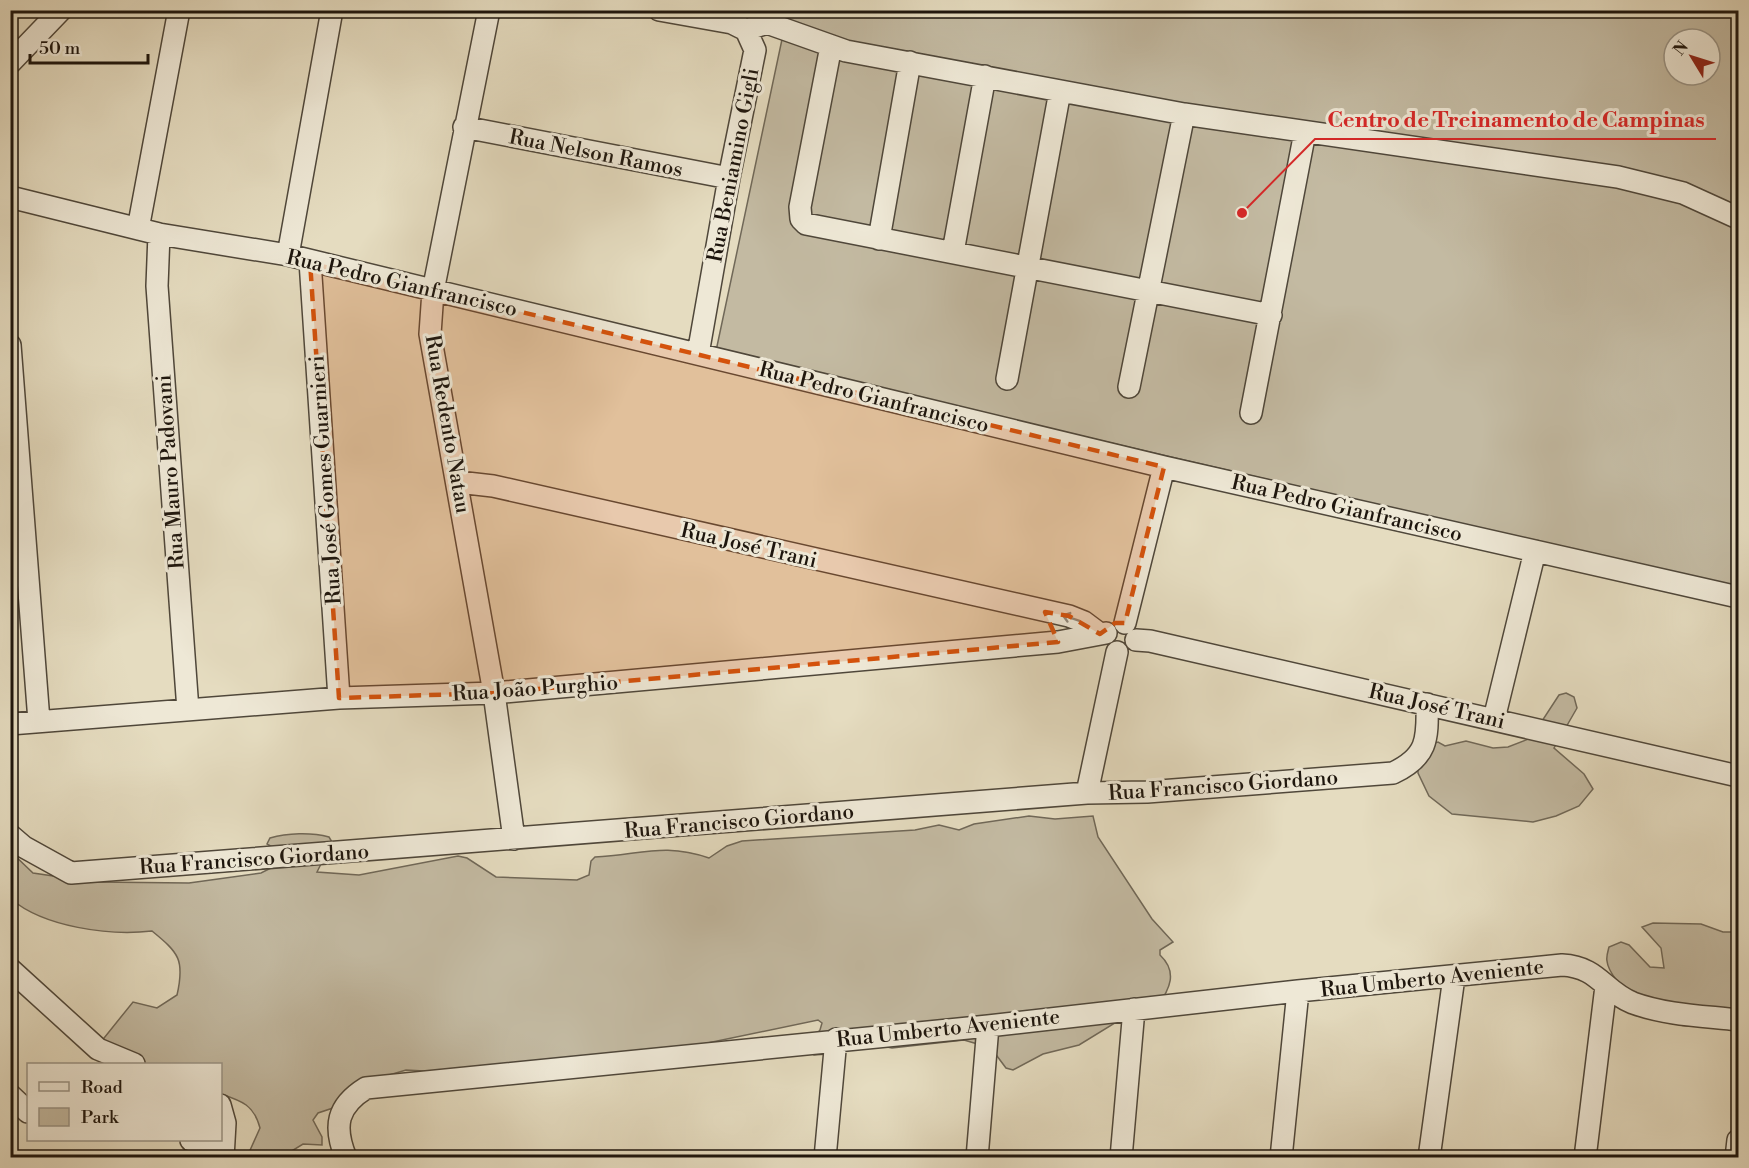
<svg xmlns="http://www.w3.org/2000/svg" width="1749" height="1168" font-family="'Libre Bodoni',serif">
	<rect width="100%" height="100%" fill="#e5dcc0"/>
	<filter id="stains"><feTurbulence type="fractalNoise" baseFrequency=".00333" numOctaves="4"/><feColorMatrix values="0 0 0 0 .2 0 0 0 0 .09 0 0 0 0 .02 0 0 0 .5 -.17"/></filter>
	<radialGradient id="worn" r=".72"><stop offset=".6" stop-color="#630" stop-opacity="0"/><stop offset="1" stop-color="#630" stop-opacity=".3"/></radialGradient>
	<path fill="#c3baa2" stroke="#706858" stroke-width="1.5" fill-rule="evenodd" d="M788 11H1738V589L716 351ZM1674 39H1710V75H1674Z
		M1566 693 1574 697 1577 708 1554 748 1584 774 1593 789 1579 806 1556 816 1533 822 1452 814 1429 796 1418 773V748L1438 742 1445 746 1466 741 1493 748 1508 747 1531 738 1559 695Z
		M1029 816 1055 819 1093 816 1098 837 1152 919 1173 942 1160 950V955C1178 972 1170 989 1157 1007L1136 1010 1079 1045 1043 1054 1013 1070 1006 1068 991 1048 964 1040 892 1048 850 1040 828 1054 814 1055 806 1048 820 1030 822 1023 818 1020 698 1045 497 1075 406 1070 369 1081 336 1107 318 1113 313 1120 322 1137V1145L303 1144 282 1157H247L260 1128C254 1105 242 1101 221 1094L220 1064H133L100 1043 133 1002 157 1008 177 995C185 960 179 953 152 931 109 936 44 927 11 899L10 851 33 873 94 882 189 883 261 873 291 858 267 844 270 838C287 833 311 832 329 837L332 842 317 872 359 875 458 856 467 858 496 877 577 880 589 875 591 861 595 857C640 855 664 842 709 858L727 846 742 841 915 830 939 825 959 830 974 824Z
		M1653 923 1701 924 1723 932H1738V1023C1721 1022 1704 1026 1687 1026 1664 1026 1609 984 1607 961 1606 957 1608 951 1609 947L1621 942 1629 945 1650 967 1664 968 1661 948 1642 927Z"/>
	<g fill="none" stroke-linecap="round" stroke-linejoin="round">
		<g stroke="#4f473a" stroke-width="24">
			<path id="minor" d="M489 10 433 291 430 334 494 693 514 839
				M659 10 732 23 746 30 755 50 729 178 698 354
				M746 30 767 23 846 51 1184 114 1618 177 1683 193 1738 218
				M831 46 800 207 801 219 806 224 1271 315
				M10 63 61 10
				M464 127 729 178
				M10 197 159 234 288 255 1164 467 1738 597
				M138 229 179 10
				M159 234 157 286 188 710
				M879 239 910 62
				M953 252 985 76
				M288 255 332 10
				M310 261 339 698
				M10 345 39 721
				M1007 379 1060 91
				M1129 387 1184 114
				M1251 413 1305 132
				M458 482 493 486 1069 616 1084 622 1100 634
				M1125 623 1164 467
				M1136 640 1150 641 1738 776
				M1494 719 1535 551
				M10 724 339 698 494 693 1058 642 1106 633
				M1087 793 1117 652
				M10 835 24 847 71 873 1087 793 1147 792 1393 773C1427 757 1428 740 1427 704
				M10 969 98 1049 134 1064
				M10 1095 28 1112
				M220 1105 225 1123 223 1158
				M191 1140 223 1147
				M346 1158C333 1126 337 1106 366 1088L988 1026 1298 991 1562 965C1599 967 1603 991 1633 1003 1666 1015 1704 1016 1738 1020
				M825 1158 836 1039
				M977 1158 988 1026
				M1121 1158 1134 1009
				M1281 1158 1298 991
				M1429 1158 1454 977
				M1585 1158 1606 986
				M1736 1158 1738 1140"/>
		</g>
		<use href="#minor" stroke="#eee8d6" stroke-width="21"/>
	</g>
	<defs><path id="oneway-shaft" d="M-6 0H5M1.5-3L5.5 0L1.5 3" fill="none" stroke-width="1.6" stroke-linecap="round" stroke-linejoin="round" transform="scale(1.5)"/></defs>
	<use stroke="#90897c" href="#oneway-shaft" transform="translate(1071 618) rotate(-162)"/>
	<path fill="#d4520c" fill-opacity="0.2" stroke="#d4520c" stroke-width="4.5" stroke-dasharray="12 8" stroke-linejoin="round" d="M310 261 1164 467 1125 623H1115L1100 634 1069 616 1045 612 1058 642 494 693 339 698Z"/>
	<g text-anchor="middle" stroke-width="6" stroke-linejoin="round" paint-order="stroke">
		<g font-size="21" fill="#1d150d" stroke="#eee8d6">
			<text transform="translate(596 153) rotate(11)" y="7">Rua Nelson Ramos</text>
			<text transform="translate(733 165) rotate(-79)" y="7">Rua Beniamino Gigli</text>
			<text transform="translate(402 283) rotate(13)" y="7">Rua Pedro Gianfrancisco</text>
			<text transform="translate(874 397) rotate(14)" y="7">Rua Pedro Gianfrancisco</text>
			<text transform="translate(448 424) rotate(80)" y="7">Rua Redento Natau</text>
			<text transform="translate(170 472) rotate(-94)" y="7">Rua Mauro Padovani</text>
			<text transform="translate(325 480) rotate(-94)" y="7">Rua José Gomes Guarnieri</text>
			<text transform="translate(1347 508) rotate(13)" y="7">Rua Pedro Gianfrancisco</text>
			<text transform="translate(749 545) rotate(13)" y="7">Rua José Trani</text>
			<text transform="translate(535 688) rotate(-4)" y="7">Rua João Purghio</text>
			<text transform="translate(1437 706) rotate(13)" y="7">Rua José Trani</text>
			<text transform="translate(1223 785) rotate(-4)" y="7">Rua Francisco Giordano</text>
			<text transform="translate(739 821) rotate(-5)" y="7">Rua Francisco Giordano</text>
			<text transform="translate(254 859) rotate(-4)" y="7">Rua Francisco Giordano</text>
			<text transform="translate(1432 978) rotate(-6)" y="7">Rua Umberto Aveniente</text>
			<text transform="translate(948 1028) rotate(-6)" y="7">Rua Umberto Aveniente</text>
		</g>
	</g>
	<path fill="none" stroke="#d62828" stroke-width="2" d="M1242 213L1315 139H1716"/>
	<circle fill="#d62828" stroke="#eee8d6" stroke-width="2" cx="1242" cy="213" r="6"/>
	<g font-size="22" text-anchor="middle" font-weight="bold" fill="#d62828" stroke="#eee8d6" stroke-width="6" stroke-linejoin="round" paint-order="stroke">
		<text x="1516" y="127">Centro de Treinamento de Campinas</text>
	</g>
	<rect width="1749" height="1168" fill="none" stroke="#e5dcc0" stroke-width="36"/>
	<rect x="12" y="12" width="1725" height="1144" fill="none" stroke="#1d150d" stroke-width="3"/>
	<rect x="18" y="18" width="1713" height="1132" fill="none" stroke="#1d150d" stroke-width="1.5"/>
	<rect x="27" y="1063" width="195" height="78" fill="#eee8d6" stroke="#9a9486" stroke-width="1.5"/>
	<rect x="39" y="1082" width="30" height="9" fill="#eee8d6" stroke="#9a9486" stroke-width="1.5"/>
	<text x="81" y="1093" font-size="18" fill="#1d150d">Road</text>
	<rect x="39" y="1108" width="30" height="18" fill="#c3baa2" stroke="#9a9486" stroke-width="1.5"/>
	<text x="81" y="1123" font-size="18" fill="#1d150d">Park</text>
	<g transform="translate(1692 57) rotate(308)"><circle r="28" fill="#eee8d6" stroke="#9a9486" stroke-width="1.5"/>
	<path d="M0-4.5L10 22L0 15L-10 22Z" fill="#8f2418"/>
	<text y="-9" font-size="16" font-weight="bold" text-anchor="middle" fill="#1d150d">N</text>
	</g>
	<path d="M30 54v9h118v-9" fill="none" stroke="#1d150d" stroke-width="3"/>
	<text x="39" y="54" font-size="18" fill="#1d150d" stroke="#eee8d6" stroke-width="4.5" paint-order="stroke">50 m</text>
	<rect width="100%" height="100%" filter="url(#stains)"/>
	<rect width="100%" height="100%" fill="url(#worn)"/>
</svg>
